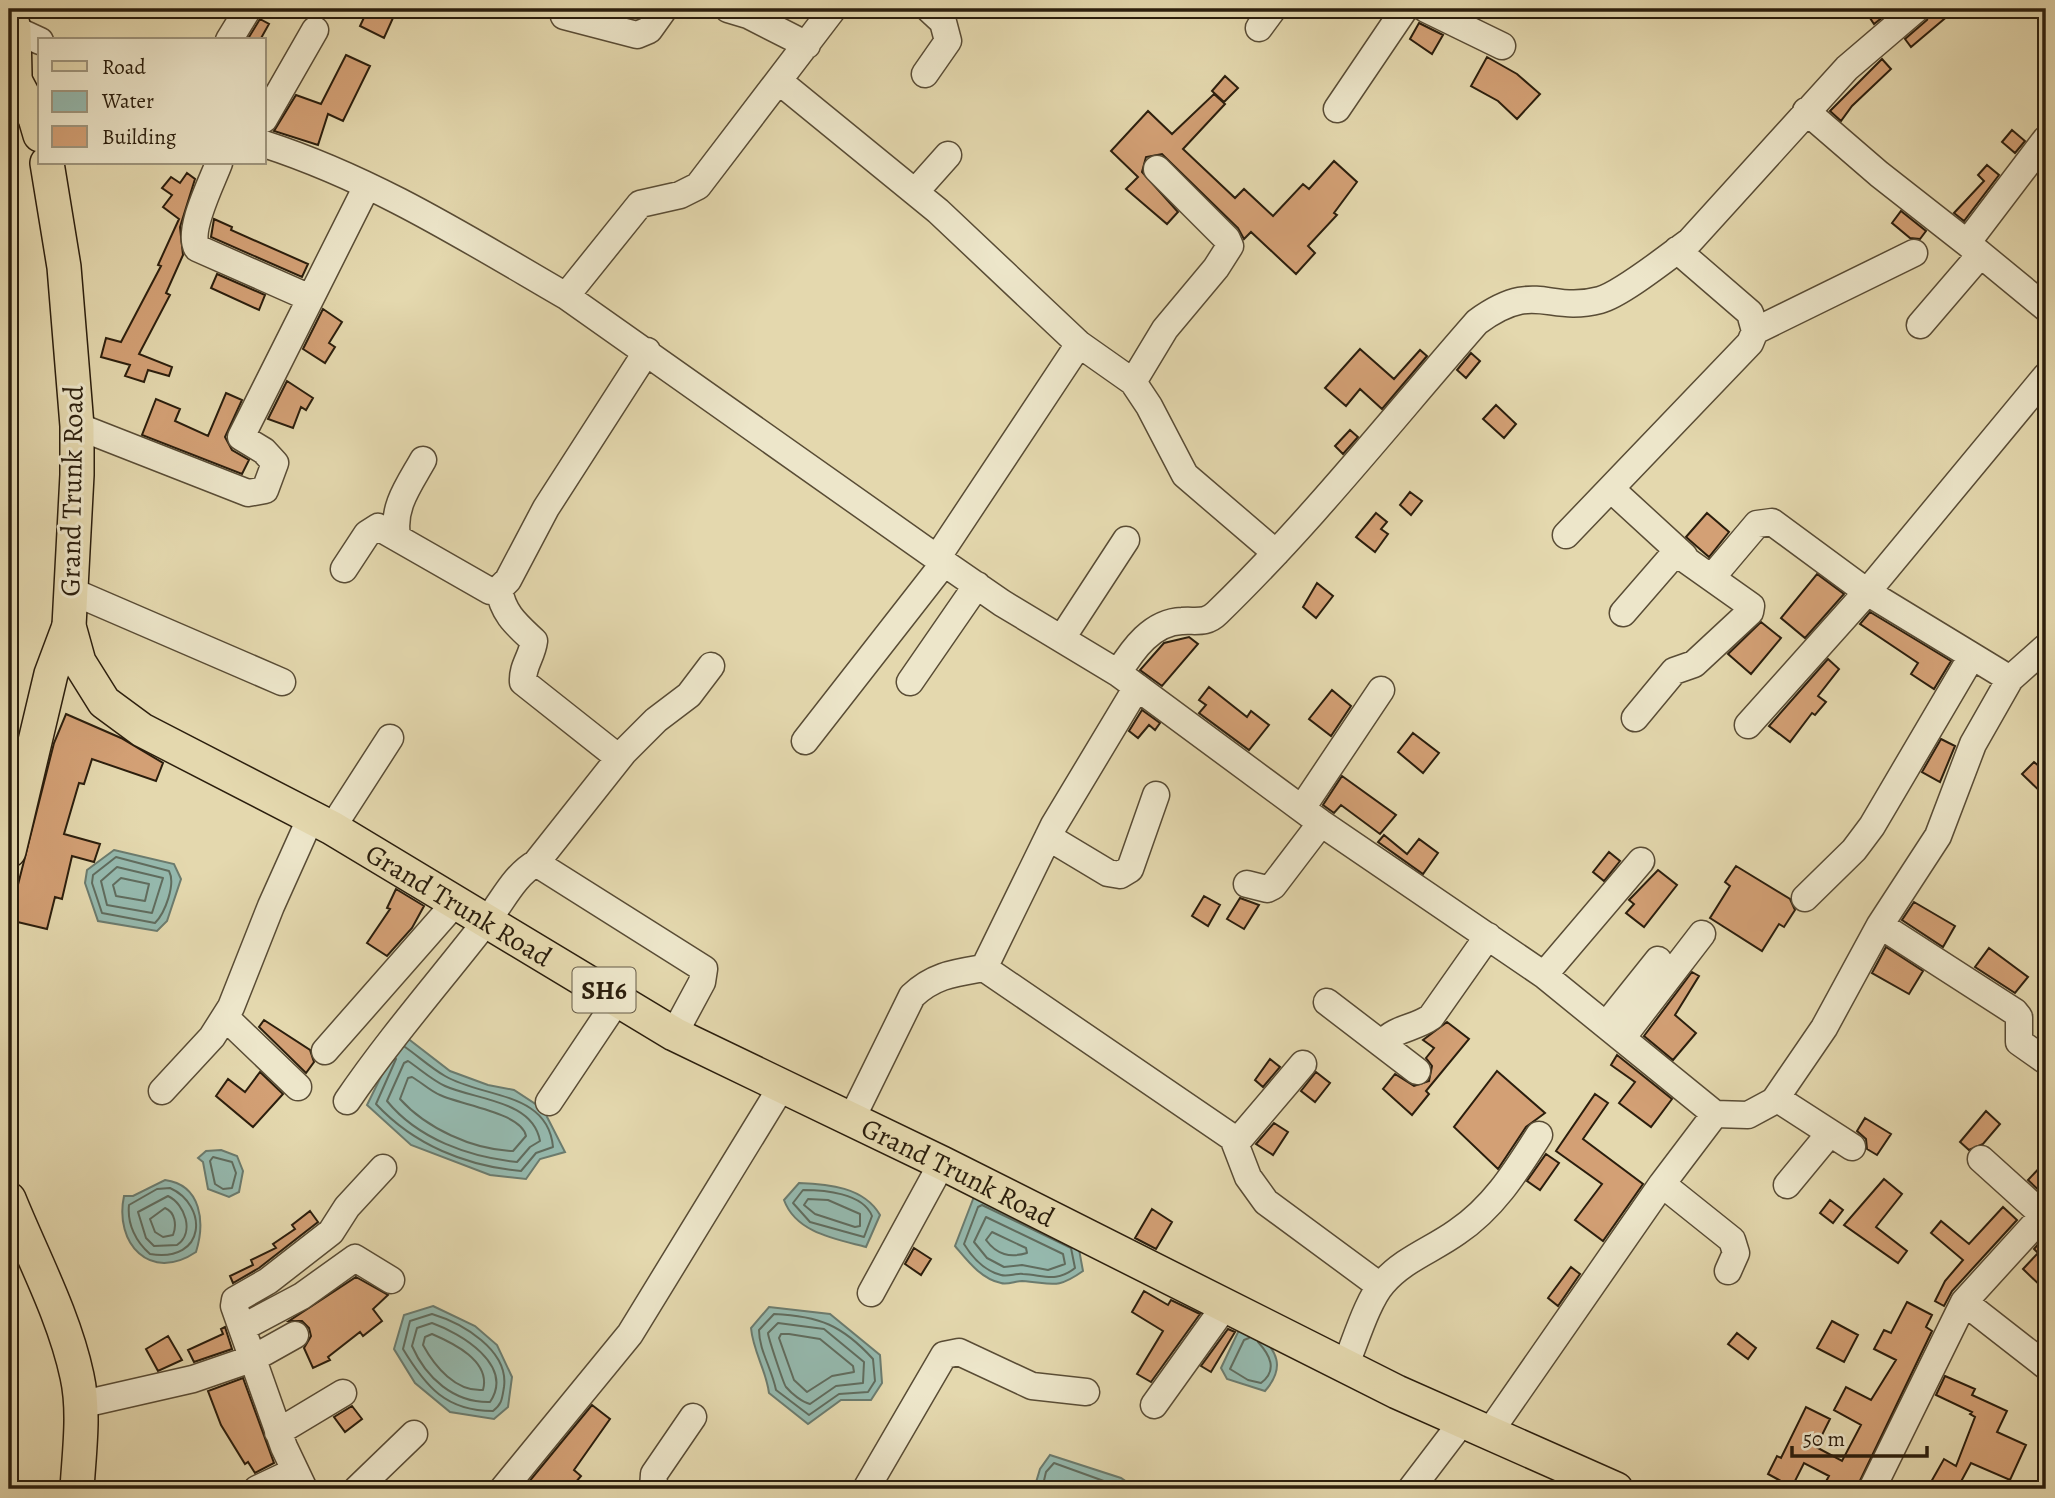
<svg xmlns="http://www.w3.org/2000/svg" width="2055" height="1498" font-family="Alegreya,serif">
	<rect width="100%" height="100%" fill="#e4d8ae"/>
	<filter id="stains"><feTurbulence type="fractalNoise" baseFrequency=".00286" numOctaves="4"/><feColorMatrix values="0 0 0 0 .2 0 0 0 0 .09 0 0 0 0 .02 0 0 0 .5 -.17"/></filter>
	<radialGradient id="worn" r=".72"><stop offset=".6" stop-color="#630" stop-opacity="0"/><stop offset="1" stop-color="#630" stop-opacity=".3"/></radialGradient>
	<path fill="#95b9ae" stroke="#6b7b6e" stroke-width="2" d="M114 850 174 864 181 879 167 921 157 931 98 921 85 883 87 870Z
		M402 1034 450 1071 488 1085 514 1090 543 1109 565 1152 540 1159 526 1179 490 1175 411 1145 367 1105Z
		M221 1150 237 1156 243 1171 239 1192 229 1197 208 1189 203 1162 198 1158 206 1151Z
		M165 1180C202 1185 205 1223 196 1252 150 1283 114 1243 124 1196H133Z
		M799 1183C828 1184 864 1187 880 1215L866 1247C836 1239 796 1233 784 1200Z
		M975 1194 1078 1244 1083 1271C1056 1290 1053 1283 1022 1281 1016 1281 1007 1285 1001 1283 981 1279 967 1260 955 1246Z
		M433 1306 475 1326 497 1345 512 1377 508 1407 494 1419 450 1412 415 1383 394 1349 404 1315Z
		M769 1307 830 1314 880 1355 882 1383 871 1400H841L808 1424 769 1393C766 1370 753 1351 751 1328Z
		M1239 1330 1257 1332C1277 1351 1286 1367 1265 1391L1227 1379 1221 1368Z
		M1050 1455 1121 1478 1137 1489H1034L1040 1469Z"/>
	<g fill="none" stroke-linecap="round" stroke-linejoin="round">
		<path stroke="#606c5e" stroke-width="2" d="M116 857 169 871C176 884 165 913 155 923L102 913 92 883 93 875Z
			M117 867 163 878 152 913 107 905 101 881Z
			M121 878 149 884 145 901 116 896 113 885Z
			M396 1059 376 1104C414 1145 466 1166 521 1171L536 1153 553 1147C548 1091 482 1098 445 1076 431 1068 418 1056 405 1047
			M408 1061C420 1069 432 1080 445 1086 476 1100 533 1100 540 1141L530 1147 517 1162C469 1157 418 1139 387 1101L404 1063Z
			M412 1077C421 1082 430 1091 440 1095 461 1105 522 1113 526 1136L513 1151C473 1150 426 1128 400 1099L408 1078Z
			M213 1157 232 1162 236 1173 232 1188 223 1189 215 1184 210 1161Z
			M170 1188C208 1205 207 1263 150 1254 136 1242 127 1224 129 1205L157 1189Z
			M803 1190C824 1190 863 1193 872 1216L864 1237 810 1222 793 1203Z
			M168 1196C185 1204 195 1233 177 1245L154 1246 146 1238 138 1212Z
			M808 1199 828 1200 860 1214V1226L855 1227 815 1214 804 1205Z
			M982 1205 1071 1248 1075 1268C1056 1283 1044 1275 1023 1274 1016 1273 1008 1277 1001 1275 985 1271 972 1257 964 1244L978 1207Z
			M165 1208C175 1212 177 1225 173 1235L163 1237 155 1232 150 1219Z
			M986 1217 1063 1254 1065 1264 1048 1270 1022 1265 1004 1267 987 1258 974 1242Z
			M992 1232 1026 1248 1027 1253C1010 1258 997 1255 986 1240Z
			M432 1314C462 1323 509 1350 504 1387 502 1399 502 1404 493 1411 446 1411 426 1387 403 1349L410 1321Z
			M774 1314C819 1316 842 1325 873 1359L875 1381 868 1392 839 1394 809 1415 776 1390C772 1369 759 1350 759 1330Z
			M432 1323C460 1333 515 1365 490 1402 454 1403 426 1378 412 1346L417 1328Z
			M778 1323 824 1329 864 1362 863 1383 836 1386 810 1404C802 1402 792 1394 786 1387 784 1385 768 1337 768 1333Z
			M432 1334C453 1343 491 1361 483 1390 456 1392 435 1367 423 1345L425 1337Z
			M789 1334 820 1339 853 1366 854 1372 832 1376 807 1392 794 1380 779 1338 781 1334Z
			M1249 1338 1244 1340 1230 1369 1248 1380 1261 1383C1278 1370 1270 1355 1258 1342
			M1042 1489 1046 1472 1054 1463 1126 1489"/>
	</g>
	<path fill="#d3a075" stroke="#2b1e0d" stroke-width="2" d="M368 9H397L384 38 360 26Z
		M1864 9H1885L1888 13 1874 24Z
		M1931 9H1956L1911 47 1905 39 1927 20Z
		M260 19 269 24 260 40H255L249 37Z
		M1419 23 1443 35 1432 54 1410 39Z
		M346 55 370 66 343 121 328 114 318 145 274 131 296 95 321 104Z
		M1487 57 1517 74 1540 94 1517 119 1498 101 1471 86Z
		M1882 59 1891 69 1852 106 1841 121 1830 111Z
		M1225 76 1238 88 1224 102 1212 91Z
		M1214 94 1225 104 1183 149 1235 198 1244 189 1273 216 1303 184 1309 189 1334 161 1357 182 1334 213 1337 215 1308 246 1315 253 1296 274 1251 232 1244 239 1238 228 1162 154 1146 157 1142 172 1178 212 1167 224 1126 189 1138 177 1111 151 1148 111 1172 134Z
		M2012 130 2025 141 2015 153 2002 142Z
		M1987 165 1999 175 1964 221 1954 213 1984 181 1978 175Z
		M187 173 195 179 180 227 183 255 166 293 170 295 139 354 172 367 169 376 148 370 144 382 125 376 130 365 101 357 106 338 121 342 161 266 158 265 179 219 163 207 172 195 162 188 171 177 180 183Z
		M1901 211 1926 231 1920 239 1910 238 1892 223Z
		M214 219 232 227 231 230 308 264 302 277 211 237Z
		M217 274 265 295 259 310 211 288Z
		M323 309 342 322 329 343 335 347 325 363 303 349Z
		M1360 349 1394 379 1420 350 1427 356 1382 409 1360 389 1346 406 1325 388Z
		M1471 353 1480 361 1466 378 1457 370Z
		M287 381 313 398 306 410 301 407 293 428 268 419Z
		M226 393 242 400 225 437 232 450 249 460 242 474 142 435 156 399 180 409 175 421 208 436Z
		M1496 405 1516 424 1504 438 1483 419Z
		M1350 430 1358 437 1343 454 1335 446Z
		M1410 492 1422 501 1411 515 1400 505Z
		M1376 513 1387 522 1381 529 1388 534 1375 552 1356 537Z
		M1707 513 1729 532 1709 557 1686 537Z
		M1817 574 1844 594 1805 638 1781 618Z
		M1317 583 1333 596 1316 618 1303 607Z
		M1870 612 1951 661 1934 689 1911 674 1918 663 1860 624Z
		M1761 622 1781 638 1751 674 1728 654Z
		M1189 637 1198 644 1162 686 1140 670 1164 643Z
		M1828 659 1839 669 1818 696 1826 702 1815 715 1812 713 1790 742 1769 726Z
		M1209 687 1247 717 1251 711 1269 725 1249 750 1199 713 1206 705 1199 700Z
		M1332 690 1351 706 1331 736 1309 719Z
		M1142 710 1160 723 1155 730 1149 725 1138 738 1129 731Z
		M66 714 121 738 163 763 156 781 92 759 84 784 79 783 64 834 100 844 94 862 72 856 62 899 55 897 47 929 9 920 54 743Z
		M1413 733 1439 753 1423 773 1398 752Z
		M1941 739 1955 746 1940 782 1922 772Z
		M2034 762 2046 772V797L2022 774Z
		M1342 776 1396 815 1380 834 1341 805 1334 813 1323 805Z
		M1384 835 1407 854 1419 839 1438 853 1423 874 1378 842Z
		M1609 852 1620 861 1604 881 1593 872Z
		M1736 866 1790 899 1795 910 1784 927 1779 924 1762 951 1710 918 1730 886 1725 882Z
		M1658 870 1677 885 1644 927 1626 913 1634 904 1629 900Z
		M396 889 424 906 412 928 387 956 367 943 390 909 387 908Z
		M1204 896 1220 905 1208 926 1192 916Z
		M1240 898 1259 905 1244 929 1227 919Z
		M1914 902 1955 926 1943 947 1902 920Z
		M1886 947 1923 971 1909 994 1872 973Z
		M1989 948 2028 977 2015 993 1975 967Z
		M1692 972 1699 976 1675 1015 1696 1033 1673 1060 1644 1036Z
		M264 1020 310 1050 314 1062 306 1073 259 1027Z
		M1447 1022 1469 1039 1426 1091 1429 1094 1412 1115 1383 1089 1395 1074 1414 1086 1429 1081 1432 1066 1426 1058 1434 1048 1423 1040Z
		M1617 1055 1672 1099 1651 1127 1619 1103 1635 1082 1611 1065Z
		M1270 1059 1280 1067 1263 1087 1255 1080Z
		M1497 1071 1545 1113 1526 1127 1498 1169 1454 1127Z
		M260 1072 283 1094 253 1127 216 1096 228 1079 245 1092Z
		M1316 1072 1330 1083 1315 1102 1301 1091Z
		M1595 1094 1608 1103 1583 1139 1643 1184 1603 1241 1575 1220 1602 1184 1556 1151Z
		M1986 1111 2000 1124 1983 1144 1969 1150 1960 1142Z
		M1865 1118 1891 1134 1877 1155 1867 1149 1866 1139 1857 1131Z
		M1274 1123 1288 1132 1273 1155 1256 1144Z
		M1546 1154 1559 1163 1540 1190 1527 1181Z
		M2046 1161V1197L2028 1180Z
		M1884 1179 1902 1194 1876 1227 1907 1251 1898 1263 1844 1225Z
		M1830 1200 1843 1210 1833 1223 1820 1213Z
		M2003 1207 2017 1220 1952 1291 1944 1306 1935 1301 1945 1281 1963 1260 1931 1233 1941 1221 1969 1244Z
		M1152 1209 1172 1222 1156 1249 1135 1238Z
		M310 1211 318 1222 259 1268 233 1283 230 1276 253 1265 251 1260 276 1248 273 1244 295 1229 292 1225Z
		M2046 1235V1291L2023 1269 2038 1253 2034 1249Z
		M914 1248 931 1259 921 1275 905 1264Z
		M1571 1267 1580 1274 1558 1306 1548 1298Z
		M356 1277 388 1295 373 1309 382 1321 363 1336 360 1332 328 1357 330 1360 313 1368 304 1348 311 1336 309 1328 302 1321H289Z
		M1144 1291 1168 1305 1171 1300 1200 1314 1151 1382 1137 1374 1163 1331 1132 1312Z
		M1907 1302 1932 1315 1926 1327 1932 1331 1856 1489H1833L1824 1485 1829 1476 1804 1463 1792 1487 1768 1474 1777 1456 1781 1458 1806 1407 1830 1419 1816 1447 1842 1461 1861 1425 1834 1410 1846 1387 1871 1400 1896 1360 1874 1349 1884 1330 1891 1333Z
		M1832 1321 1858 1335 1844 1362 1817 1348Z
		M225 1327 232 1349 194 1362 188 1350 223 1334 221 1329Z
		M1228 1329 1235 1332 1211 1372 1201 1366Z
		M1737 1333 1756 1348 1748 1359 1728 1344Z
		M168 1336 182 1360 158 1371 146 1349Z
		M1945 1376 1975 1389 1972 1395 2007 1411 1997 1432 2026 1445 2010 1480 1971 1463 1957 1489H1927L1944 1459 1956 1466 1975 1417 1970 1414 1972 1412 1936 1395Z
		M243 1378 274 1463 255 1473 248 1462 245 1464 221 1425 208 1391Z
		M592 1405 610 1419 574 1470 581 1476 570 1489H523Z
		M352 1406 362 1419 345 1432 334 1417Z"/>
	<g fill="none" stroke-linecap="round" stroke-linejoin="round">
		<g stroke="#594c35" stroke-width="29">
			<path id="minor" d="M728 9 748 15 807 45
				M833 9 698 186 680 195 640 204 566 296 937 558 1002 603 1118 673 1321 823 1544 975 1715 1114
				M1426 9 1502 46
				M564 16 637 35 649 30 664 9
				M1259 28 1273 9
				M14 29 40 41
				M229 40 248 9
				M925 74 948 41 943 22 929 9
				M780 82 938 211 1079 344 1133 382 1149 406 1185 475 1276 553
				M1337 109 1404 10
				M1806 111 1879 174 1967 243
				M264 119 315 30
				M2046 139 1967 243 2046 308
				M264 144C375 180 466 238 566 296
				M219 163C212 182 187 230 197 248L310 298
				M915 192 948 155
				M1920 325 1980 255
				M1755 331 1914 253
				M1133 382 1165 329 1216 268 1230 246 1227 239 1157 169
				M77 426 248 493 265 490 275 463 264 451 241 437 367 186
				M1611 489 1684 556
				M1566 535 1750 343 1755 331 1750 313 1677 250
				M397 536C392 507 409 485 423 460
				M937 558 1079 344
				M344 569 367 534 378 527 490 591 499 589 508 580 546 508 647 351
				M1713 576 1757 524 1772 522 1867 592 2010 679
				M499 589C503 614 517 625 534 641 532 657 522 666 523 682L619 758
				M69 590 282 682
				M1623 613 1669 560 1679 555 1751 606 1750 612 1694 664 1674 671 1635 718
				M1062 638 1126 540
				M1118 673C1133 649 1152 622 1182 621 1196 620 1206 624 1217 613 1310 523 1392 419 1477 322 1536 279 1547 314 1600 300 1622 294 1669 256 1690 241L1847 68 1916 9
				M910 682 977 585
				M1748 725 1867 592 2046 376
				M805 741 944 563
				M1302 808 1381 690
				M332 828 390 738
				M1048 837 1108 873 1120 875 1130 869 1156 795
				M536 863 704 969 702 982 674 1034
				M1247 884 1267 889 1273 886 1321 823
				M1805 898 1854 850 1872 826 1972 656
				M1880 925 2015 1012 2019 1017V1042L2046 1061
				M984 968 1054 825 1137 687
				M1544 975 1641 861
				M1327 1002 1417 1071
				M225 1017 298 1087
				M1606 1025 1658 960
				M1622 1038 1702 934
				M1382 1043C1397 1027 1414 1029 1431 1017L1488 936
				M325 1051 456 902
				M162 1091 212 1037 231 1007 271 906 311 817
				M1776 1098 1852 1147
				M347 1101C390 1038 439 982 485 923 502 903 513 876 536 863L624 752 656 720 689 695 711 666
				M549 1102 618 999
				M851 1120 912 996C934 975 955 973 984 968L1233 1138 1248 1177 1266 1202 1380 1286
				M1236 1143 1303 1064
				M1981 1159 2043 1215
				M1662 1184 1732 1240 1736 1253 1728 1271
				M1787 1185 1830 1133
				M871 1293 942 1163
				M1964 1302 2046 1366
				M242 1328 302 1296 355 1258 391 1280
				M1345 1366C1355 1343 1367 1301 1383 1283 1404 1259 1432 1250 1457 1232 1494 1207 1516 1171 1539 1135
				M79 1405 193 1379 254 1358 295 1335
				M1154 1405 1225 1306
				M278 1432 343 1393
				M1489 1433 1662 1184 1715 1114 1748 1115 1774 1101 1824 1028 1880 925 1938 836 1973 744 2010 679 2046 647
				M257 1489 295 1471
				M304 1489 284 1447 234 1306 235 1300 268 1281 331 1232 347 1207 383 1168
				M357 1489 414 1434
				M503 1489 630 1334 782 1086
				M653 1489 654 1474 693 1417
				M866 1489 944 1355 959 1352 1032 1386 1086 1392
				M1411 1489 1462 1422
				M1872 1489 1964 1302 2046 1212"/>
		</g>
		<g stroke="#2b1e0d" stroke-width="36">
			<g id="major">
				<path d="M9 9 14 29 15 75"/>
				<path d="M9 69 35 118 40 135"/>
				<path id="s1" d="M47 163 64 267 77 426V475L69 626 79 662 104 702 142 730 332 828 674 1034 942 1163 1397 1392 1616 1489"/>
				<path d="M9 851 51 674 69 626"/>
				<path d="M9 1199C32 1256 64 1315 77 1376 85 1412 79 1453 77 1489"/>
			</g>
		</g>
		<use href="#minor" stroke="#ede6ca" stroke-width="26"/>
		<use href="#major" stroke="#e4d8ae" stroke-width="33"/>
	</g>
	<g text-anchor="middle" stroke-width="6" stroke-linejoin="round" paint-order="stroke">
		<rect fill="#ede6ca" stroke="#655a46" stroke-width="2" x="572.5" y="967.5" width="63" height="45" rx="5"/>
		<g font-size="26" font-weight="bold" fill="#2b1e0d">
			<text x="604" y="999">SH6</text>
		</g>
		<g font-size="28" fill="#2b1e0d" stroke="#ede6ca">
			<text transform="translate(71 491) rotate(-89)" y="10">Grand Trunk Road</text>
			<text dy="10" stroke="none"><textPath href="#s1" startOffset="959">Grand Trunk Road</textPath></text>
			<text dy="10" stroke="none"><textPath href="#s1" startOffset="1526">Grand Trunk Road</textPath></text>
		</g>
	</g>
	<rect width="2055" height="1498" fill="none" stroke="#e4d8ae" stroke-width="35"/>
	<rect x="10" y="10" width="2034" height="1477" fill="none" stroke="#2b1e0d" stroke-width="3.5"/>
	<rect x="18" y="18" width="2020" height="1463" fill="none" stroke="#2b1e0d" stroke-width="2"/>
	<rect x="38" y="38" width="228" height="126" fill="#ede6ca" stroke="#9f967e" stroke-width="2"/>
	<rect x="52" y="61" width="35" height="10" fill="#e4d8ae" stroke="#9f967e" stroke-width="2"/>
	<text x="102" y="74" font-size="21" fill="#2b1e0d">Road</text>
	<rect x="52" y="91" width="35" height="21" fill="#95b9ae" stroke="#9f967e" stroke-width="2"/>
	<text x="102" y="108" font-size="21" fill="#2b1e0d">Water</text>
	<rect x="52" y="126" width="35" height="21" fill="#d3a075" stroke="#9f967e" stroke-width="2"/>
	<text x="102" y="144" font-size="21" fill="#2b1e0d">Building</text>
	<path d="M1792 1446v10h135v-10" fill="none" stroke="#2b1e0d" stroke-width="3.5"/>
	<text x="1803" y="1446" font-size="21" fill="#2b1e0d" stroke="#ede6ca" stroke-width="5" paint-order="stroke">50 m</text>
	<rect width="100%" height="100%" filter="url(#stains)"/>
	<rect width="100%" height="100%" fill="url(#worn)"/>
</svg>
